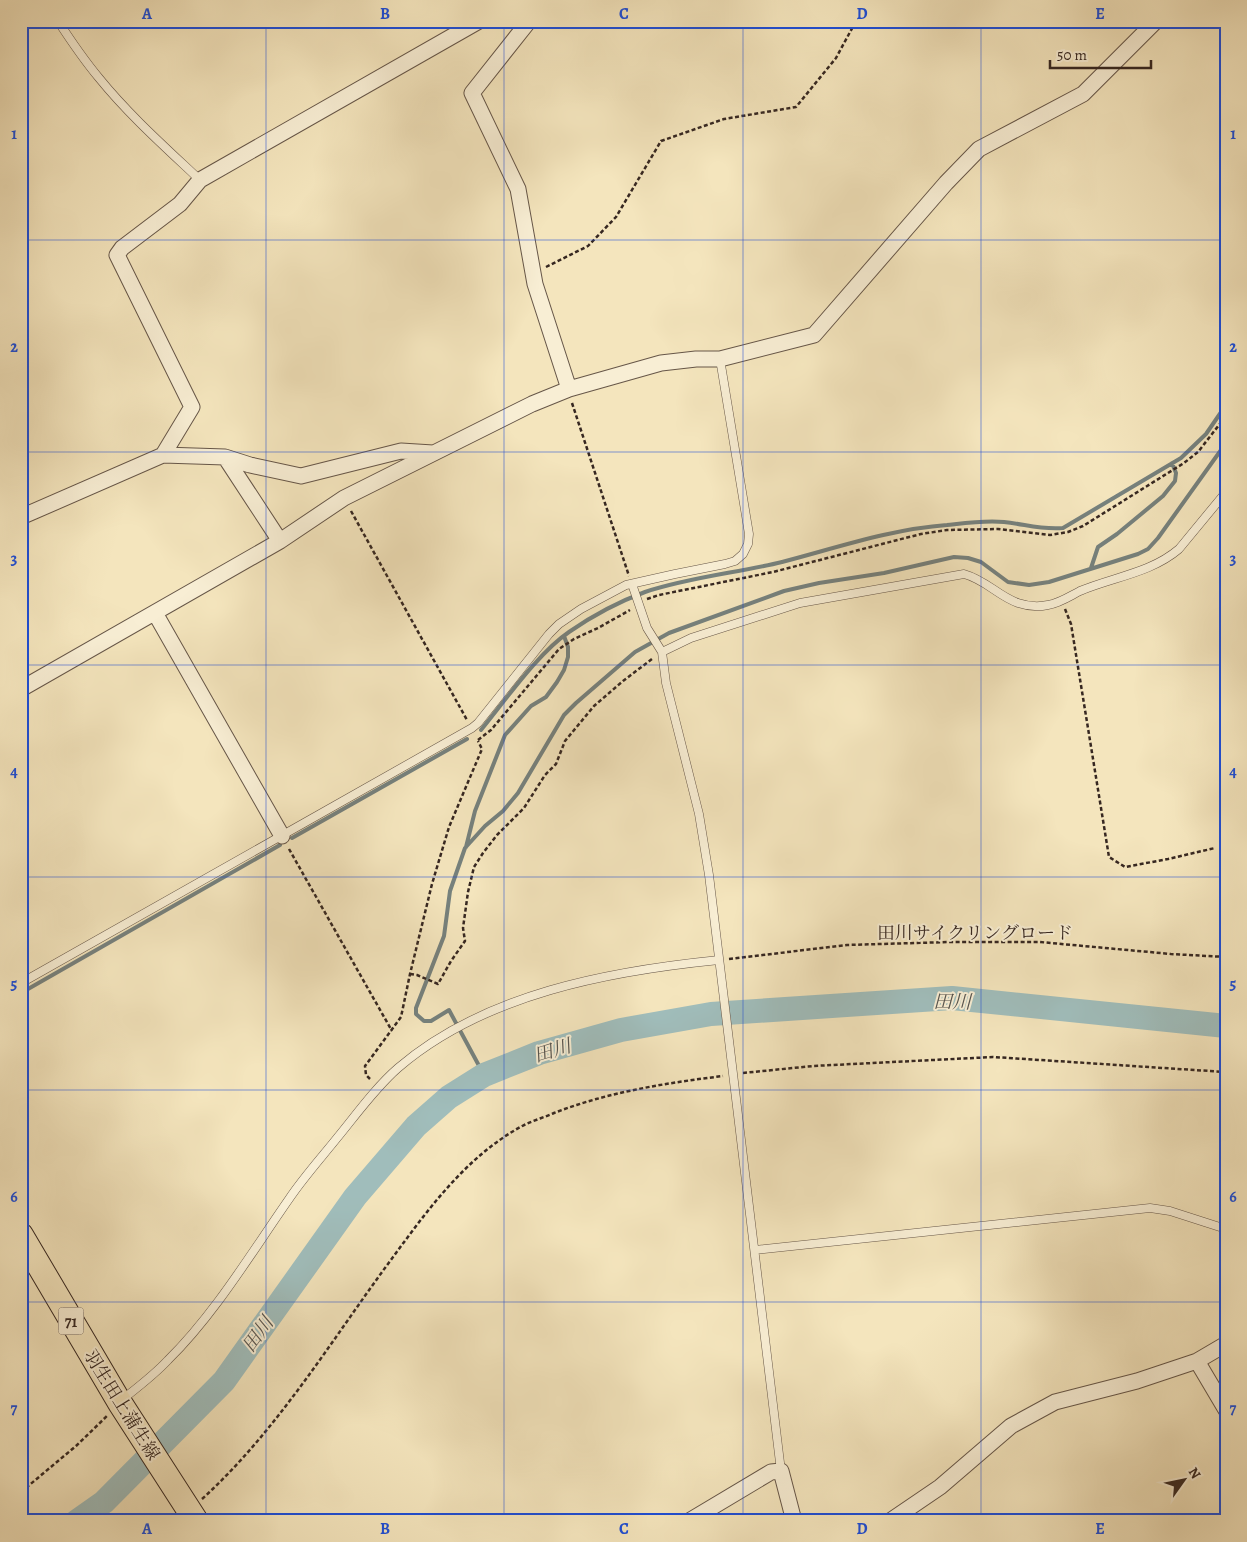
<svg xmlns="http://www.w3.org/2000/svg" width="1247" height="1542" font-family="Alegreya,'Noto Serif JP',serif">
	<rect width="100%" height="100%" fill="#f4e5bd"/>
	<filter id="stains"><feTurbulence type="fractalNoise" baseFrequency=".004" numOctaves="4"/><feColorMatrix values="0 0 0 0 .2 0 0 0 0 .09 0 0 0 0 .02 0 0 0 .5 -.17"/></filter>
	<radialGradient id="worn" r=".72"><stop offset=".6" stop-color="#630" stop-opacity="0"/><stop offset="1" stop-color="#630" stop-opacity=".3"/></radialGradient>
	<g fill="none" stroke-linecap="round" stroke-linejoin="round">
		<path stroke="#76817d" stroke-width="4" d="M1091 568 1098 547 1117 534 1163 496 1175 481 1176 473 1172 463
			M481 730C505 701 538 653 569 632 592 616 618 602 645 592 690 577 737 573 782 562 836 548 891 529 947 525 965 523 985 520 1004 522 1025 524 1040 530 1063 528L1181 458 1206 434 1226 405
			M292 838 467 739
			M466 847 475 811 505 735 531 706 546 697 557 682 564 670 568 657V647L564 636
			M21 993 280 845
			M484 1075 449 1010 431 1021H424L416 1014V1008L444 936 450 891 465 848 485 826 503 811 518 793 564 715 576 703 635 652 669 633 784 591 819 583 884 573 954 557 968 558 981 562 1008 582 1029 585 1049 582 1138 554 1148 549 1158 538 1226 443"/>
		<path stroke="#a0bdbb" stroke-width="24" d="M77 1521 104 1502 224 1381 355 1197 416 1126 449 1097 484 1075 539 1053 621 1030 711 1014 952 998 1226 1026"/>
		<g stroke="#665648" stroke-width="9">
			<path id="lane" d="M58 21C71 41 84 60 99 78 129 115 165 147 200 180
				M632 584 647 628 662 652 666 683 699 814 709 875 781 1471
				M662 652 691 638 800 603 964 574C986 580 998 596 1018 603 1027 606 1039 607 1048 605 1060 603 1070 596 1080 591 1113 577 1151 573 1179 549L1226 492
				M21 983 472 728 478 723 549 634 559 624 581 609 626 585 675 574 725 564 735 561 743 554 748 544 749 534 720 359
				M755 1250 1150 1208 1170 1211 1226 1229
				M128 1395C142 1384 156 1373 168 1360 214 1315 252 1252 289 1199 303 1178 321 1158 337 1138 356 1115 375 1088 398 1068 484 994 609 971 719 960"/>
		</g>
		<g stroke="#665648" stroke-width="17">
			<path id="street" d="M529 21 472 93 518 189 535 284 569 389
				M163 455 192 407 117 255 122 248 180 204 200 180 479 21
				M225 457 280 541
				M21 517 163 455 225 457 250 465 301 476 401 451 433 453
				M155 613 282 836
				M21 689 280 541 344 498 532 404 569 389 661 363 696 359H720L814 335 946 183 979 149 1083 94 1156 21
				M1197 1361 1226 1410
				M689 1521 771 1472 781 1471 794 1521
				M890 1521 940 1487 1011 1426 1055 1402 1137 1381 1197 1361 1226 1344"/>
		</g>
		<g stroke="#362721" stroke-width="26">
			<path id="primary" d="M21 1235 120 1403 196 1521"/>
		</g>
		<path stroke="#362721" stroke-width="2.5" stroke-dasharray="4 2.5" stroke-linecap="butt" d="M546 267 588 246 616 217 661 141 724 119 796 107 836 58 856 21
			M572 403 629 576
			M351 511 467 720
			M647 599 659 595 773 572 921 534 947 530 998 529 1050 535 1068 532 1083 526 1184 463 1198 452 1226 416
			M1065 609 1071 624 1109 857 1125 867 1168 859 1215 848
			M478 740 491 730 559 649 574 639 598 628 630 610
			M289 849 392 1031
			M729 959 847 945 949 942H1040L1171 954 1226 957
			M410 974 417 975 438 984 451 961 465 941 463 928 468 892 474 867 483 853 497 835 524 808 545 775 556 764 565 741 594 706 623 681 652 659
			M743 1073 813 1066 993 1057 1226 1072
			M370 1079 366 1075 365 1066 401 1017 410 974 432 884 449 827 482 749 478 741
			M21 1492 76 1446 108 1415
			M202 1499C279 1429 334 1336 396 1253 432 1204 470 1153 526 1124 535 1120 545 1117 554 1113 608 1092 666 1083 723 1076"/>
		<use href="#lane" stroke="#f8eed4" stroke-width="8"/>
		<use href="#street" stroke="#f8eed4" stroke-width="15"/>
		<use href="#primary" stroke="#f4e5bd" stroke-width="24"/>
	</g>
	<path fill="none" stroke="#1d4ed8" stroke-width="1" stroke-opacity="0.55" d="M266 21V1521M504 21V1521M743 21V1521M981 21V1521M21 240H1226M21 452H1226M21 665H1226M21 877H1226M21 1090H1226M21 1302H1226"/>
	<g text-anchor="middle" stroke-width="4" stroke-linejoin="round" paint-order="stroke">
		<rect fill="#f8eed4" stroke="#706357" stroke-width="1" x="58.5" y="1307.5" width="25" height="27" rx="4"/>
		<g font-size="16" font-weight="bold" fill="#362721">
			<text x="71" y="1327">71</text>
		</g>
		<g font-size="18" fill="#362721" stroke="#f8eed4">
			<text x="975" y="939">田川サイクリングロード</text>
			<text transform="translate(122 1405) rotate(58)" y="6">羽生田上蒲生線</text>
		</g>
		<g font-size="19" font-style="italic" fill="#56544f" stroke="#f8eed4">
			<text transform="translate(952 1001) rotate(1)" y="7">田川</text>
			<text transform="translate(552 1050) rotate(-17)" y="7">田川</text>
			<text transform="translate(257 1334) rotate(-54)" y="7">田川</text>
		</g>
	</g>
	<rect width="1247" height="1542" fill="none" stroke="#f4e5bd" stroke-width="55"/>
	<g transform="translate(1184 1480) rotate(57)" stroke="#f8eed4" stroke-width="4" paint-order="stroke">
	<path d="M0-4L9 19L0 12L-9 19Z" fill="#362721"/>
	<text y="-8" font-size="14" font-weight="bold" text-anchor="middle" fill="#362721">N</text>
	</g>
	<path d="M1050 60v8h101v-8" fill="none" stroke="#362721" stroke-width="2.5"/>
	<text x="1057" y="60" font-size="15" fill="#362721" stroke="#f8eed4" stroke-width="4" paint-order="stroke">50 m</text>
	<rect x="28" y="28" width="1192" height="1486" fill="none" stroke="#1d4ed8" stroke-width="2"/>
	<g font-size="16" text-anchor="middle" font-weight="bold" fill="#1d4ed8">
		<text x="147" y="19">A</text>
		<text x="385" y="19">B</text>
		<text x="624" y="19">C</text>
		<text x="862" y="19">D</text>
		<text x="1100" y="19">E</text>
		<text x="14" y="139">1</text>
		<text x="1233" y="139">1</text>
		<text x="14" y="352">2</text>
		<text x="1233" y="352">2</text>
		<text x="14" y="564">3</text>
		<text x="1233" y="564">3</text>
		<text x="14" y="777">4</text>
		<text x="1233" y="777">4</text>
		<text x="14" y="989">5</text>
		<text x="1233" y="989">5</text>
		<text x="14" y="1202">6</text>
		<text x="1233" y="1202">6</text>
		<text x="14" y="1414">7</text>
		<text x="1233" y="1414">7</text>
		<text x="147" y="1534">A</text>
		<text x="385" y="1534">B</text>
		<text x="624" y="1534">C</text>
		<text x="862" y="1534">D</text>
		<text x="1100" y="1534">E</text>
	</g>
	<rect width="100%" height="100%" filter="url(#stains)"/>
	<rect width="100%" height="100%" fill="url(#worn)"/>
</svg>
